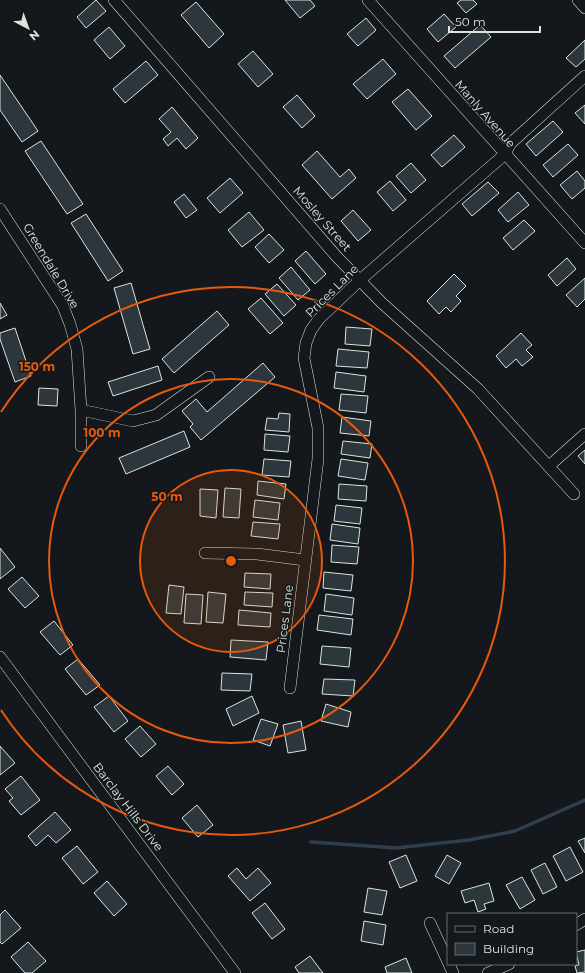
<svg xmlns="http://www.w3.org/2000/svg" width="585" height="973" font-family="Montserrat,sans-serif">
	<rect width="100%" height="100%" fill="#14181c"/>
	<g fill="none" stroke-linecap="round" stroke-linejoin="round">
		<path stroke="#2f3f4d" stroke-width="3.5" d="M311 842 396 848 469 840 515 831 585 800"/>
	</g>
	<path fill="#2c363c" stroke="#d8e6dc" d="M96 0 106 11 86 28 77 17Z
		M285 0H310L315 6 300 18Z
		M461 0H473L477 4 466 13 457 3Z
		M196 2 224 34 209 48 181 15Z
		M444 14 456 27 438 42 427 29Z
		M366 18 376 30 358 46 347 34Z
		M480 25 491 37 455 68 444 56Z
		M109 27 125 46 110 59 94 40Z
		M585 40V59L576 67 566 58Z
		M253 51 273 74 258 87 238 64Z
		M383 59 396 74 367 99 353 84Z
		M146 61 158 75 125 103 113 89Z
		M0 75 38 131 22 142 0 110Z
		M408 89 432 116 416 130 392 102Z
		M297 95 315 116 302 128 283 107Z
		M585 105V124L575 113Z
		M172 107 198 138 186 149 177 138 168 146 163 139 171 132 159 119Z
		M553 121 563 132 536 156 526 144Z
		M454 135 465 147 442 167 431 155Z
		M41 141 83 204 67 214 25 151Z
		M568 144 578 155 553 177 543 165Z
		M317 151 340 177 349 169 356 178 332 199 302 165Z
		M411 163 426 180 411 193 396 176Z
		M577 171 585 181V188L572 199 560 185Z
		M230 178 243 193 220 213 207 198Z
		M390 181 406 200 393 211 377 192Z
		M488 182 499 193 472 216 462 204Z
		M518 192 529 205 508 222 498 210Z
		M184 194 197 210 186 218 174 202Z
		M353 210 371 230 358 241 341 221Z
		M249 212 264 230 242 247 228 230Z
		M86 214 123 271 108 281 71 223Z
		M524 220 535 231 513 250 503 238Z
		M269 234 284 250 269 263 255 247Z
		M306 251 326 274 315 284 295 261Z
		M567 258 576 269 557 286 548 275Z
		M291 267 310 290 298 300 279 278Z
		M454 274 466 286 456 296 461 301 451 312 446 307 439 314 427 301Z
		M585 278V299L577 307 566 295Z
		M131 283 150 349 133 354 114 288Z
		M277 284 296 305 284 316 265 294Z
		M261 298 283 323 270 334 248 309Z
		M0 303 7 315 0 319Z
		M217 311 229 325 174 373 162 359Z
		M346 327 372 329 370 346 345 344Z
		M15 328 31 376 15 382 0 339V333Z
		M521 333 532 345 526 350 533 357 522 366 516 359 506 368 496 356Z
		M338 349 369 352 367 368 336 366Z
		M263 363 275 377 201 440 190 427 193 424 182 411 196 399 207 412Z
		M158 366 162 380 113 396 108 382Z
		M336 372 366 376 364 392 334 388Z
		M39 388 58 389 57 406 38 405Z
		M341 394 368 396 366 413 339 410Z
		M279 413 290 414 289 432 265 430 267 418 278 419Z
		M342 417 371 421 369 436 340 433Z
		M184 431 190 447 126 474 119 458Z
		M265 434 290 436 288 452 264 450Z
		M343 441 372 444 370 458 341 454Z
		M585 450V464L578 456Z
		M264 459 291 461 289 477 262 475Z
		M341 459 368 463 365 480 338 476Z
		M258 481 286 484 284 499 257 495Z
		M339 484 367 486 366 501 338 499Z
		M225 488 241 489 239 518 223 517Z
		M200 489 218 490 216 518 200 516Z
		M255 500 280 503 278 520 253 517Z
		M336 505 362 508 360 524 334 521Z
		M253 522 280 524 278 539 251 536Z
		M332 524 360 528 358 544 330 540Z
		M332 545 359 547 357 564 331 562Z
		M0 548 15 567 0 579Z
		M324 572 353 575 351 591 323 588Z
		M245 573 271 574 270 589 244 587Z
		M22 577 39 596 25 608 8 589Z
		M169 585 184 587 181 614 166 613Z
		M208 592 226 594 223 623 206 622Z
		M245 592 273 593 272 607 244 605Z
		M186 594 203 595 201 624 184 623Z
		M326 594 354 598 352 615 324 611Z
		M239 610 271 613 270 627 238 625Z
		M319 615 353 619 351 635 317 630Z
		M54 621 73 645 60 655 40 632Z
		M231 640 268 642 266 660 230 657Z
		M322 646 351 648 349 667 320 664Z
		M78 659 100 685 86 695 65 669Z
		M222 673 252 674 250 691 221 690Z
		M324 679 355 680 353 696 322 694Z
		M109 696 128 721 114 732 94 707Z
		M252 696 259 713 233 726 226 709Z
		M326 704 351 712 348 727 321 721Z
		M261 719 278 724 270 746 253 740Z
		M301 721 306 750 288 753 283 725Z
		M140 726 156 744 141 757 125 739Z
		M0 746 15 763 0 775Z
		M168 766 184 784 172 795 156 776Z
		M21 776 40 800 21 815 9 801 13 798 5 789Z
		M197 805 213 825 198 837 182 818Z
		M55 812 71 830 56 843 48 835 36 846 28 836Z
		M585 838V853L578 841Z
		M77 846 98 872 83 884 62 858Z
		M570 847 583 872 566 881 553 856Z
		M406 855 417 881 400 888 389 862Z
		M447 855 461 863 449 884 435 876Z
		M545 863 557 887 543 894 531 870Z
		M237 868 246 879 258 868 271 883 250 901 228 876Z
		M522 877 535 900 520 909 506 885Z
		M107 881 127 904 114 916 94 893Z
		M489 883 494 901 484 904 486 909 478 912 474 900 465 903 461 891Z
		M368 888 387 891 382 915 364 912Z
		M265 903 285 929 272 939 252 913Z
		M5 910 21 928 2 944 0 942V915Z
		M364 921 386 925 383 945 361 941Z
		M28 942 46 961 32 973H25L11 957Z
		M585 950V972L577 973 575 966 579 965 576 952Z
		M310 956 323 973H299L295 967Z
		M406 958 412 973H387L385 967Z"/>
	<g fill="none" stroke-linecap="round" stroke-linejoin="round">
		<g stroke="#d8e6dc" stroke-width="12">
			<path id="street" d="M114 0 337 257 382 303 478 389 574 494
				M368 0 585 243
				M578 0 585 8
				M0 209 63 306 70 324 77 349 81 410
				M81 446V410L133 421 156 415 209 377
				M549 466 585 434
				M205 553 257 554 305 560
				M0 657 235 973
				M290 688 318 459V428L304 358 306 343 311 330 319 319 359 281 504 155 511 143 585 76
				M430 923 448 962
				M576 925 585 919
				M449 964 453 973
				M488 973 509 964"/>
		</g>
		<use href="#street" stroke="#14181c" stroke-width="11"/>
	</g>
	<circle cx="231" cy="561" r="91" fill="#e8590c" fill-opacity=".12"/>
	<g fill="none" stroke="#e8590c" stroke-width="2">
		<circle cx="231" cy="561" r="91"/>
		<circle cx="231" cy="561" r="182"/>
		<path d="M1 412A274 274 0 1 1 1 710"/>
	</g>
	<g text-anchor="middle" stroke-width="3" stroke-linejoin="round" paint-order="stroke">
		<g font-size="12" fill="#d8e6dc" stroke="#14181c">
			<text transform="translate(485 114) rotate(49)" y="4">Manly Avenue</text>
			<text transform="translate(322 219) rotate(49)" y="4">Mosley Street</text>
			<text transform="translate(51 266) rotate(59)" y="4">Greendale Drive</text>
			<text transform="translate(332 291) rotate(-45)" y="4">Prices Lane</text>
			<text transform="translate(285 619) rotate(-83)" y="4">Prices Lane</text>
			<text transform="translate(128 807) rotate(53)" y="4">Barclay Hills Drive</text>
		</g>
	</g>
	<circle cx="231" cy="561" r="6" fill="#e8590c" stroke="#14181c" stroke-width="2"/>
	<g font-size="12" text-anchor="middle" font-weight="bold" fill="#e8590c" stroke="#14181c" stroke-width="3" stroke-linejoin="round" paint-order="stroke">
		<text x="37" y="371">150 m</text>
		<text x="102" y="437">100 m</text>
		<text x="167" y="501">50 m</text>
	</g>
	<rect x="447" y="913" width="130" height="52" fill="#14181c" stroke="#626a69"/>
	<rect x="455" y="926" width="20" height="6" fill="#14181c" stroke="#626a69"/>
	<text x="483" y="933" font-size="12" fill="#d8e6dc">Road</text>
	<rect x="455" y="943" width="20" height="12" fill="#2c363c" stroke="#626a69"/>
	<text x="483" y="953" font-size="12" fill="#d8e6dc">Building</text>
	<g transform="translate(28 28) rotate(139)" stroke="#14181c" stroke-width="3" paint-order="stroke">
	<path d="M0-3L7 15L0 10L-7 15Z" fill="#d8e6dc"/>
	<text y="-6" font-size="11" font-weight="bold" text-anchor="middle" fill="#d8e6dc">N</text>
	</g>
	<path d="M449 26v6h91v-6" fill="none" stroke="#d8e6dc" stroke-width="2"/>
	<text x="455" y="26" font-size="12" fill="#d8e6dc" stroke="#14181c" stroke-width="3" paint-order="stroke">50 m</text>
</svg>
